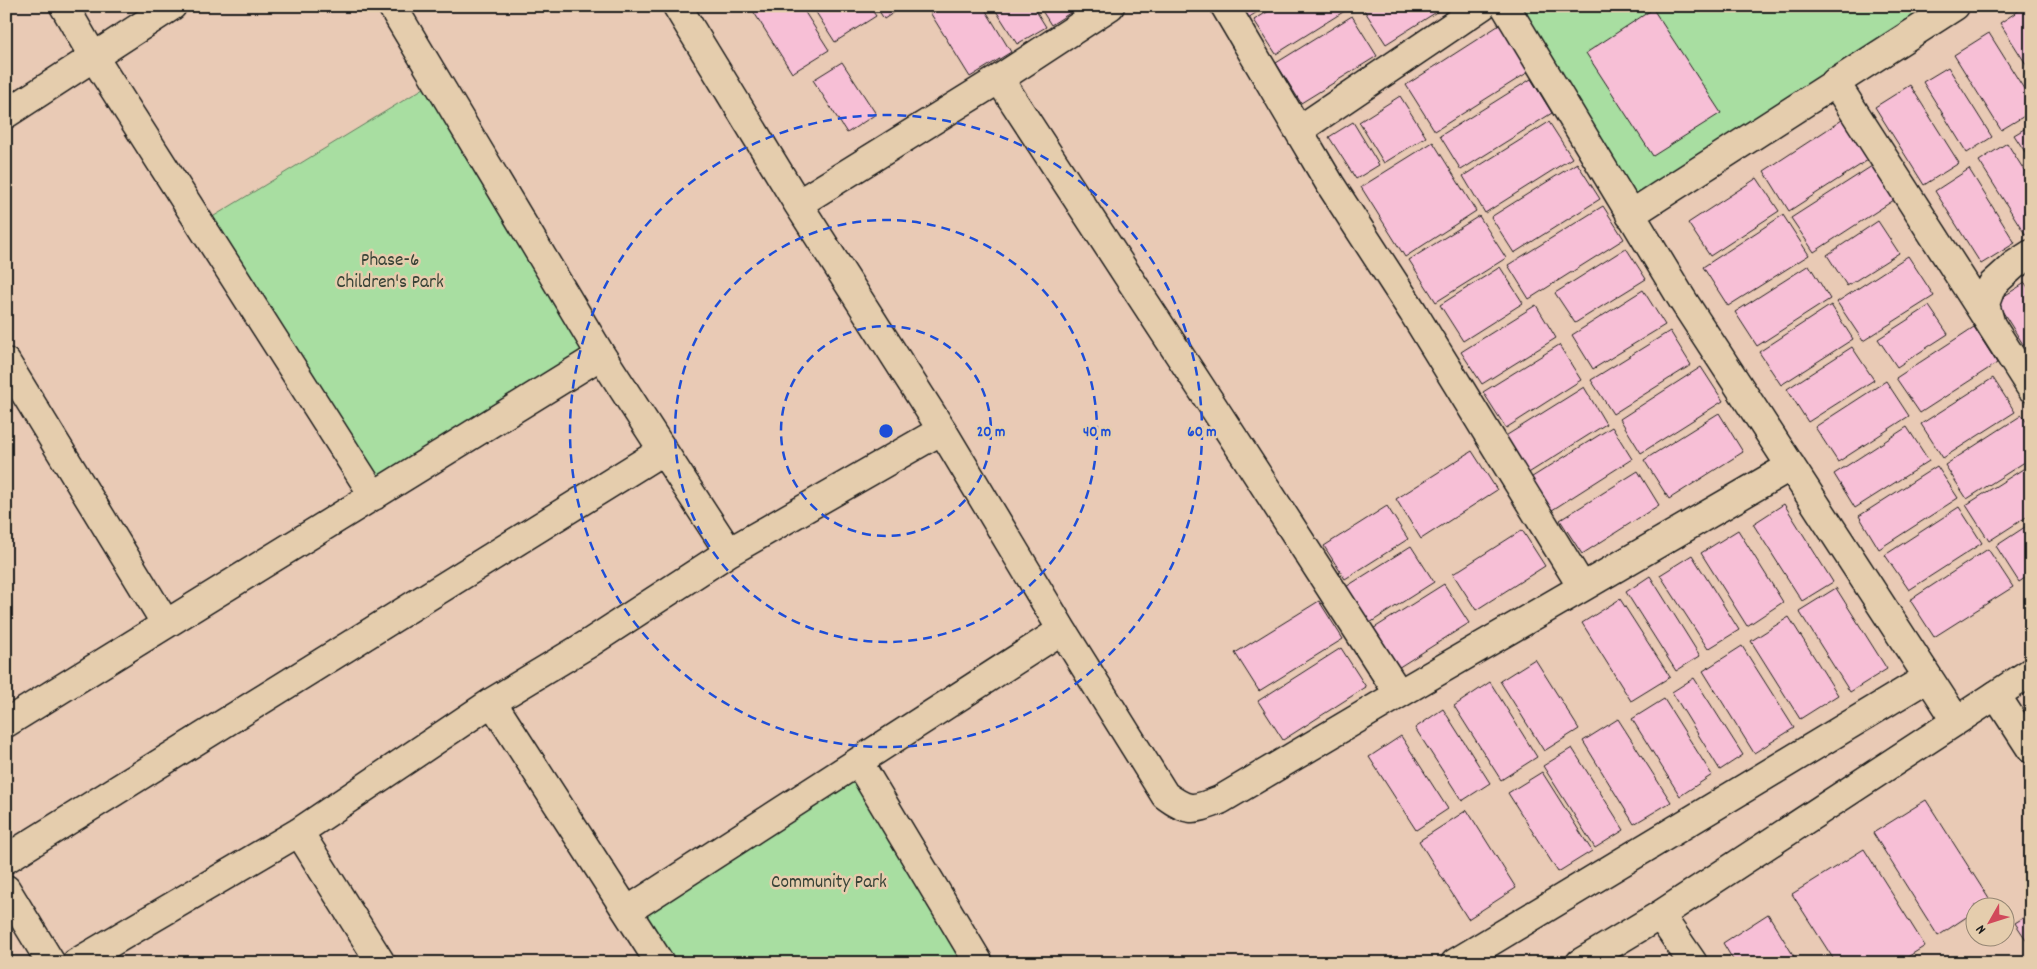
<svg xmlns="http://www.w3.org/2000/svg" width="2037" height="969" font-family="Dekko,sans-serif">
	<rect width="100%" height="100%" fill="#e9cab5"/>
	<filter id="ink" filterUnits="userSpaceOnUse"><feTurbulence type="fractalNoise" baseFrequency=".02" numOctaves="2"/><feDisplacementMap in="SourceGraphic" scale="10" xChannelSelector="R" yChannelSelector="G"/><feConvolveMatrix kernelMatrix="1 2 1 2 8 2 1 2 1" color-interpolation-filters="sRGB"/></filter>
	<g filter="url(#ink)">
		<path fill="#a8dea1" stroke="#627d5e" d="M1510 6H1958L1631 205Z
			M437 80 597 358 374 496 201 224Z
			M859 763 979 963H660L627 911Z"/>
		<path fill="#f7bfd6" stroke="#1c1c1c" d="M750 6H801L829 50 792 73Z
			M812 6H869L876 16 835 42Z
			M876 6H904L884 19Z
			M926 6H983L1011 52 970 77Z
			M993 6H1033L1046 27 1017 44Z
			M1039 6H1081L1051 25Z
			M1241 6H1266L1248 18Z
			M1277 6H1350L1351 7 1276 54 1254 20Z
			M1370 6H1446L1386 44 1364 10Z
			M2026 6 2031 10V72L2000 23Z
			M1653 9 1721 113 1653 156 1586 53Z
			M1352 16 1377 56 1301 103 1276 63Z
			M1501 24 1530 71 1435 131 1406 85Z
			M1989 33 2031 100V112L2001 130 1954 55Z
			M842 62 876 114 847 133 813 80Z
			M1948 67 1992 137 1967 153 1923 82Z
			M1531 79 1552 113 1461 170 1440 136Z
			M1910 85 1959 163 1924 185 1875 107Z
			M1400 96 1426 137 1384 163 1359 122Z
			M1842 120 1868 160 1789 211 1764 171Z
			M1353 122 1379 165 1356 179 1329 137Z
			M1549 122 1572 158 1485 213 1463 176Z
			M2031 125V161L2014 135Z
			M1433 142 1476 211 1405 257 1361 187Z
			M2007 143 2031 181V230L2025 234 1979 161Z
			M1577 163 1600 199 1514 253 1491 217Z
			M1872 166 1894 200 1814 252 1791 218Z
			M1969 169 2015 243 1981 264 1935 191Z
			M1757 178 1779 211 1710 256 1688 223Z
			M1603 206 1624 239 1529 299 1508 265Z
			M1783 215 1809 255 1728 306 1703 267Z
			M1479 216 1506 258 1436 302 1409 260Z
			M1878 221 1899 253 1847 286 1827 255Z
			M1626 248 1646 279 1575 323 1555 293Z
			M1908 256 1934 296 1863 341 1837 302Z
			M1809 265 1830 299 1757 346 1735 312Z
			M1500 267 1523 303 1463 341 1440 305Z
			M2025 283 2031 292V357L1996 301Z
			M1643 290 1665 325 1593 369 1572 335Z
			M1536 305 1556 338 1482 384 1461 352Z
			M1831 305 1853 339 1781 385 1759 352Z
			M1929 306 1948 334 1897 367 1878 339Z
			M1974 327 1997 363 1920 413 1896 378Z
			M1670 331 1691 365 1613 414 1591 380Z
			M1559 345 1581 380 1506 428 1483 392Z
			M1852 347 1874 380 1808 422 1787 389Z
			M1701 367 1723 401 1641 453 1620 419Z
			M1993 378 2015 412 1943 458 1921 424Z
			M1886 381 1909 416 1838 462 1815 427Z
			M1584 387 1606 424 1527 474 1504 437Z
			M1719 413 1743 452 1669 499 1644 460Z
			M2022 415 2031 429V458L1967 499 1945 465Z
			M1612 427 1632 459 1549 512 1529 479Z
			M1907 427 1929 461 1855 508 1834 474Z
			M1472 451 1497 490 1421 539 1396 499Z
			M2031 464V514L1989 541 1966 505Z
			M1937 466 1958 498 1879 549 1859 516Z
			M1638 471 1659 505 1582 554 1560 520Z
			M1784 504 1833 582 1802 601 1753 524Z
			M1387 506 1408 539 1345 579 1324 546Z
			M1959 507 1982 543 1909 590 1885 555Z
			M2031 523V574L2019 582 1996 546Z
			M1522 530 1545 566 1476 610 1453 574Z
			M1738 530 1783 602 1747 626 1701 553Z
			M1411 546 1434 582 1365 626 1341 590Z
			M1988 549 2013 587 1934 637 1910 600Z
			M1692 555 1739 630 1708 649 1660 575Z
			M1650 576 1700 656 1676 671 1626 592Z
			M1444 584 1469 623 1393 671 1368 632Z
			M1836 588 1887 669 1850 692 1799 611Z
			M1620 599 1670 677 1631 701 1582 623Z
			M1319 601 1343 639 1259 691 1235 653Z
			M1789 617 1838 695 1800 719 1751 641Z
			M1742 646 1794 728 1754 753 1703 671Z
			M1341 648 1366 687 1283 740 1258 701Z
			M1535 659 1579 729 1544 751 1500 681Z
			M1694 678 1743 755 1720 770 1672 692Z
			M1490 682 1537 757 1501 780 1454 706Z
			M1664 699 1712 775 1680 796 1632 719Z
			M1443 709 1490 783 1462 801 1415 728Z
			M1618 719 1671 802 1634 824 1583 741Z
			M1401 736 1448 809 1416 830 1369 757Z
			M1572 748 1624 830 1595 848 1543 766Z
			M1542 772 1592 851 1558 872 1508 793Z
			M1926 800 1991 902 1984 906H1974V912L1938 936 1873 833Z
			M1467 810 1516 888 1468 919 1419 841Z
			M1864 849 1925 946 1898 963H1836L1792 894Z
			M2031 913V947L2015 923Z
			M1768 914 1798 963H1735L1723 943Z"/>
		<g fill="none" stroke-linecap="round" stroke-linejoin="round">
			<g stroke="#1c1c1c" stroke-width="31">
				<path id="minor" d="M64 6 93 56 374 496
					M392 6 601 355 729 552
					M677 6 798 204 942 430 1062 630 1165 795C1189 813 1194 810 1220 800L1399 694 1791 466
					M1225 6 1330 184 1413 312 1582 587
					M1505 6 1682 299 1956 720
					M999 79 1233 437 1399 694
					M1835 82 1991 325
					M6 114 172 6
					M1299 130 1482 6
					M798 204 999 79 1110 6
					M1630 215 1955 6
					M2031 254 2014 265 1992 285 1985 304 1991 325 2031 388
					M6 362 166 624
					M1996 695 2031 749
					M492 702 660 963
					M6 723 601 355
					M859 763 979 963
					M299 832 381 963
					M6 859 662 451
					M627 911 1062 630
					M1660 915 1693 963
					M76 963 299 832 492 702 588 644 729 552 942 430
					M1455 963 1927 678"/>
			</g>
			<g stroke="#1c1c1c" stroke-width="31">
				<path id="tertiary" d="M6 889 51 963
					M1580 963 1660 915 2031 672"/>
			</g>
			<use href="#minor" stroke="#e5cdad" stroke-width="28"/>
			<use href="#tertiary" stroke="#e5cdad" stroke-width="28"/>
		</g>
	</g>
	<g fill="none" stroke="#1d4ed8" stroke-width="2.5" stroke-dasharray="9 6">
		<circle cx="886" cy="431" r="105"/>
		<circle cx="886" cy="431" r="211"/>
		<circle cx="886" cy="431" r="316"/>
	</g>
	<g text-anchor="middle" stroke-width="5" stroke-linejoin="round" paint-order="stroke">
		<g font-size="19" fill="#384337" stroke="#e5cdad">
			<text x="390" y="265">Phase-6<tspan x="390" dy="22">Children's Park</tspan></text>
			<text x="829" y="887">Community Park</text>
		</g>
	</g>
	<circle cx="886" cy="431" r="8" fill="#1d4ed8" stroke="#e5cdad" stroke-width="2.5"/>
	<g font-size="15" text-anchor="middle" font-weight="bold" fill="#1d4ed8" stroke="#e5cdad" stroke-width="5" stroke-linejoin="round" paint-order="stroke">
		<text x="991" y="436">20 m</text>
		<text x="1097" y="436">40 m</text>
		<text x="1202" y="436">60 m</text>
	</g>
	<rect width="2037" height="969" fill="none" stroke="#e5cdad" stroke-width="25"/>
	<rect x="12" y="12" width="2012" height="944" fill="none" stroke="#1c1c1c" stroke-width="2" filter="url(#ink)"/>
	<g transform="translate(1990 922) rotate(231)"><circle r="24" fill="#e5cdad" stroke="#958673"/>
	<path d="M0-4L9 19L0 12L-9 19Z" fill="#d1495b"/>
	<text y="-8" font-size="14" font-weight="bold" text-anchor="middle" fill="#1c1c1c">N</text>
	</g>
</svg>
